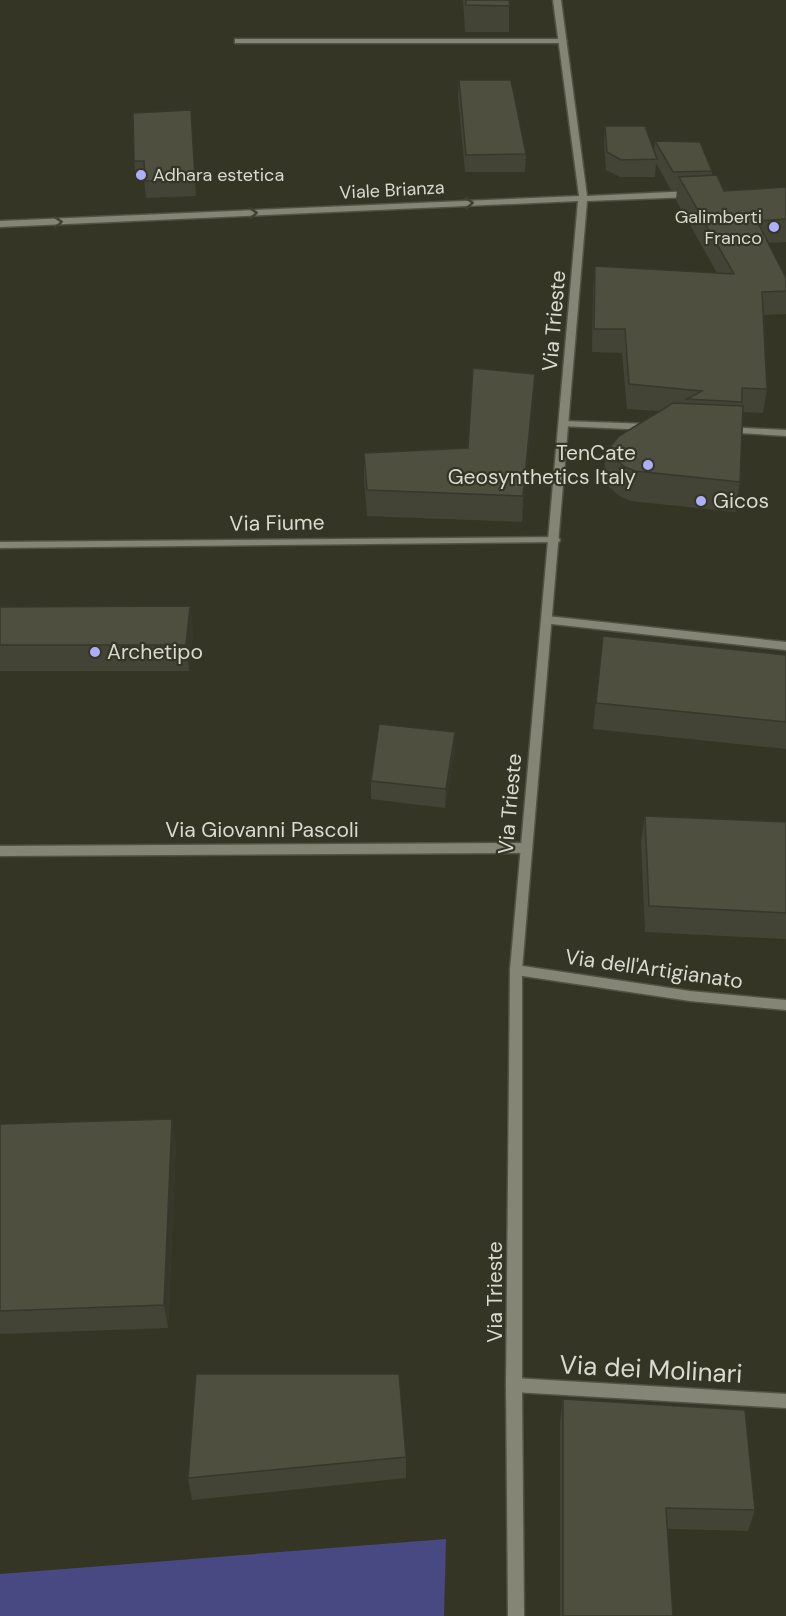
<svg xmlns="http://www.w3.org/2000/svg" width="786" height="1616" font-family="'DM Sans',sans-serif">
	<rect width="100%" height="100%" fill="#353526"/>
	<path fill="#484882" d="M446 1539 444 1616H0V1574Z"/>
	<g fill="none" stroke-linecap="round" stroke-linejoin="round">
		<g stroke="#515244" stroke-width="3">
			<path id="service" d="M564 421 650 424 655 427 650 430 561 426V422Z
				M727 427 786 430V436L724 432V428Z
				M547 616 786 642V650L543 623 542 620Z"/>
		</g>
		<g stroke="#515244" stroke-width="3">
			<path id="minor" d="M235 39H563L567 41 563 43H235Z
				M555 537 559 538 560 540 559 542 0 548V542Z
				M525 843 529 845 531 848 529 851 525 853 0 856V846Z
				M516 965 690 991 786 1000V1010L690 1001 516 975 511 974 510 970 511 966Z
				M514 1378 786 1394V1408L514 1392 509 1390 506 1385 509 1380Z"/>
		</g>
		<g stroke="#515244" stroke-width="3">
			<path id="tertiary" d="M553 0H561L587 196 692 191 696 194 692 197 587 201 522 970V1385L524 1616H508L506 1385 510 970 578 201 0 227V221L579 196Z"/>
		</g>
		<use href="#service" fill="#848574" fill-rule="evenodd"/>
		<use href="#minor" fill="#848574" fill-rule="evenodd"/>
		<use href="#tertiary" fill="#848574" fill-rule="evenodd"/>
	</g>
	<path fill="#434436" d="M463 0H509V32H465Z
		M459 80 526 154 525 172H465L458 97Z
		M605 126 654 151 655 141 712 171V175L724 191 786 187V242L768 243 786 278V314L764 315 767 389 763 413 742 412 740 482 735 512 631 501 621 497 603 482 606 452 659 411 627 409 622 353 592 352 593 290 595 266 717 273 676 200 677 190H671L656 163 655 177H620L606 170 604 143Z
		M192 128 196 196 146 198 144 178 136 179 134 161Z
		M535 374 522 522 367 516 364 479V453L468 448Z
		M190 606 193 632 189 671H0V607Z
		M603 636 786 655V749L593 729Z
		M455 732V750L445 808 371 799V781Z
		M645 816 786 822V939L645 932 641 842Z
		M0 1124 176 1143 168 1328 0 1334Z
		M563 1399 755 1510 748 1531 668 1529 673 1616H560V1421Z
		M406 1457V1478L192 1500 188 1478Z"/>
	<path fill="#37372c" d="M535 374 534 399 522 522 523 496Z
		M190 606 193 632 189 671 186 645Z
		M455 732V750L445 808 446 789Z
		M172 1119 176 1143 168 1328 164 1305Z"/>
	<path fill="#4e4f3f" stroke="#37372c" stroke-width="1.5" d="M466 0H509L510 6 466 5Z
		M459 80H511L526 154 466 155Z
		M191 110 195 179 145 181 144 161H134L133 113Z
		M605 126H645L657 159 621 160 607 152Z
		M655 141 700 142 712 171 673 172Z
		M717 175 724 191 786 187V219L757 221 786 278V291L762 292 767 389 742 388V402L687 399 702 391 629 384 625 329H594L595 266 734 274 679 177Z
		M473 368 535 374 523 496 367 490 364 453 468 448Z
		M673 403 743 406 740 482 635 471 625 467 606 452 619 436Z
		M190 606 186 645H0V607Z
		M603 636 786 655V722L596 703Z
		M379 724 455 732 446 789 371 781Z
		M645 816 786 822V913L649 906Z
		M172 1119 164 1305 0 1311V1124Z
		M196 1374H399L406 1457 188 1478Z
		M563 1399 745 1410 755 1510 666 1508 673 1616H563Z"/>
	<defs><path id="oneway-chevron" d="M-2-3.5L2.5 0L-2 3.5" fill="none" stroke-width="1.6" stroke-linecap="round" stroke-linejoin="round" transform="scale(1.5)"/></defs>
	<g stroke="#414132">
		<use href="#oneway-chevron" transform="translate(469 203) rotate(-3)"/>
		<use href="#oneway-chevron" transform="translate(253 213) rotate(-3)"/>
		<use href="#oneway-chevron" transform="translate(58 222) rotate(-3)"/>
	</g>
	<g fill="#acaffb" stroke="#353526" stroke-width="2">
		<circle cx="141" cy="175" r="6"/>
		<circle cx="774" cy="227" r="6"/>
		<circle cx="648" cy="465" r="6"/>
		<circle cx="701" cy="501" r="6"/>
		<circle cx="95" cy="652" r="6"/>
	</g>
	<g text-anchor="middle" stroke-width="4.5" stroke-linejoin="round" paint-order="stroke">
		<g font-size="18" fill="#d9dad0" stroke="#353526" text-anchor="start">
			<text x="153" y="181">Adhara estetica</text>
			<text x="762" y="223" text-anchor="end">Galimberti<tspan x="762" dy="21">Franco</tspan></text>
		</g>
		<g font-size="18" fill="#d9dad0" stroke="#353526">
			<text transform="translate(392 190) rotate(-3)" y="6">Viale Brianza</text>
		</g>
		<g font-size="21" fill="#d9dad0" stroke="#353526">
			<text transform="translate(554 321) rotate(-85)" y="7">Via Trieste</text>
			<text transform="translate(277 523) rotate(-1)" y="7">Via Fiume</text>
			<text transform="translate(510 804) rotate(-85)" y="7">Via Trieste</text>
			<text x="262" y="837">Via Giovanni Pascoli</text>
			<text transform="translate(654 969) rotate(8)" y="7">Via dell'Artigianato</text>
			<text transform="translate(495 1292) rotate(-90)" y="7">Via Trieste</text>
		</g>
		<g font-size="21" fill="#d9dad0" stroke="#353526" text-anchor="start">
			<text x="636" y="460" text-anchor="end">TenCate<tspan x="636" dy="24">Geosynthetics Italy</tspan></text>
			<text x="713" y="508">Gicos</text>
			<text x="107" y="659">Archetipo</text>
		</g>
		<g font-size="26" fill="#d9dad0" stroke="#353526">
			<text transform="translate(651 1369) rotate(3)" y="9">Via dei Molinari</text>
		</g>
	</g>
</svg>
